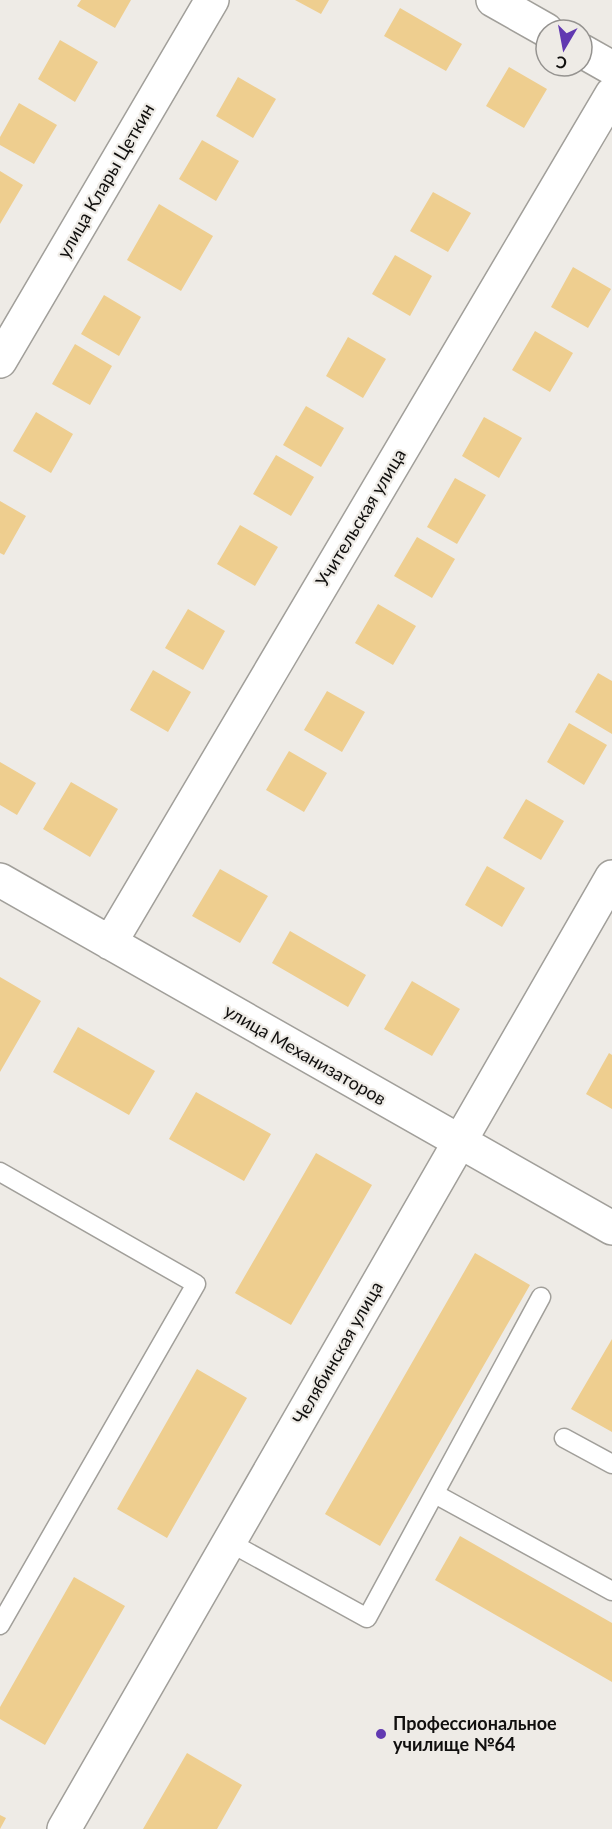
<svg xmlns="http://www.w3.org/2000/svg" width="612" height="1829" font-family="Lato,sans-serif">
	<rect width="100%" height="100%" fill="#eeebe6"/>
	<path fill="#eece8f" d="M81 0H131L115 28 77 6Z
		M295 0H329L321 14Z
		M400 8 462 44 446 71 384 36Z
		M60 40 98 62 75 102 38 79Z
		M509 67 547 89 524 128 486 106Z
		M238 77 276 99 253 138 216 116Z
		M19 103 57 125 34 164 0 145V137Z
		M202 140 239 161 216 201 179 179Z
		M0 171 23 185 0 224Z
		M433 192 471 213 448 252 410 231Z
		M159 204 213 236 181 291 127 260Z
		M395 255 432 276 410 316 372 294Z
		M573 267 611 289 588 328 551 307Z
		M104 295 141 317 119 356 81 334Z
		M535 331 573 353 550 392 512 370Z
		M348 337 386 359 363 398 326 376Z
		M75 344 112 366 90 405 52 384Z
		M306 406 344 428 321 467 283 445Z
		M36 412 73 434 51 473 13 451Z
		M484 417 522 438 499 478 462 456Z
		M276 455 314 477 291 516 253 494Z
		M455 478 486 495 457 544 427 527Z
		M0 501 26 516 4 555 0 553Z
		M240 525 278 547 255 586 217 564Z
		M417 537 455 559 432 598 394 576Z
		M378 604 416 626 393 665 355 643Z
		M188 609 225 631 203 670 165 648Z
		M153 670 191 692 168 732 130 710Z
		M598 673 612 681V734L575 712Z
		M327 691 365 712 342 752 304 730Z
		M569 723 607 745 584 785 547 762Z
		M289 751 327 773 304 812 266 790Z
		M0 762 36 783 17 815 0 805Z
		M71 782 118 809 90 857 43 829Z
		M526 799 564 821 541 860 503 838Z
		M487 866 525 888 502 927 465 905Z
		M220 869 268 896 240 943 192 916Z
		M290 931 366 975 348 1007 272 963Z
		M0 977 41 1001 0 1072Z
		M412 981 460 1009 432 1056 384 1029Z
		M78 1027 155 1071 129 1115 53 1072Z
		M609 1053 612 1055V1109L586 1094Z
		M196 1092 271 1134 244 1181 169 1139Z
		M316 1153 372 1185 291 1325 235 1293Z
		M475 1253 530 1285 380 1546 325 1514Z
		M612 1339V1432L571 1409Z
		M197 1369 247 1398 167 1538 117 1509Z
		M460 1536 612 1623V1682L435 1580Z
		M74 1577 125 1606 45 1745 0 1719V1707Z
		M187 1753 242 1785 217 1829H143Z
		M0 1815 6 1818 0 1829Z"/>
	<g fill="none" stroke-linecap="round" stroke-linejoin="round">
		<g stroke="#a19f9a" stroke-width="21">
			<path id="lane" d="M0 1172 196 1284 0 1625
				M564 1438 612 1464
				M435 1494 612 1591
				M229 1542 367 1618 541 1297"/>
		</g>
		<g stroke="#a19f9a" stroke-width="36">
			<path id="street" d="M493 0 546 30
				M582 51 612 68
				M0 361 212 0
				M0 880 612 1228
				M110 943 612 94
				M64 1829 612 877"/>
		</g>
		<use href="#lane" stroke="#fff" stroke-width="18"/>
		<use href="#street" stroke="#fff" stroke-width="33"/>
	</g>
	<circle fill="#6139b1" stroke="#eeebe6" stroke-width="2" cx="381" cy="1734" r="6"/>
	<g text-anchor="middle" stroke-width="4.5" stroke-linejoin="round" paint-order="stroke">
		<g font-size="18" fill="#100f0e" stroke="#eeebe6">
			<text transform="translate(106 181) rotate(-60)" y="6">улица Клары Цеткин</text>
			<text transform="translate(361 518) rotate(-59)" y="6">Учительская улица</text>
			<text transform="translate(305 1055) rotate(30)" y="6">улица Механизаторов</text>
			<text transform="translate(338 1353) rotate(-60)" y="6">Челябинская улица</text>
		</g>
		<g font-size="18" font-weight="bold" fill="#100f0e" stroke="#eeebe6" text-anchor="start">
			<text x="393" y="1730">Профессиональное<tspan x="393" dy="21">училище №64</tspan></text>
		</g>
	</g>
	<g transform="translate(564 48) rotate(190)"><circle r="28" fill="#eeebe6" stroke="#959390" stroke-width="1.5"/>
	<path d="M0-4.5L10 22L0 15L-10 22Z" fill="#6139b1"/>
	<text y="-9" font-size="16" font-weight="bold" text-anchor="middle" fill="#100f0e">С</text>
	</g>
</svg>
